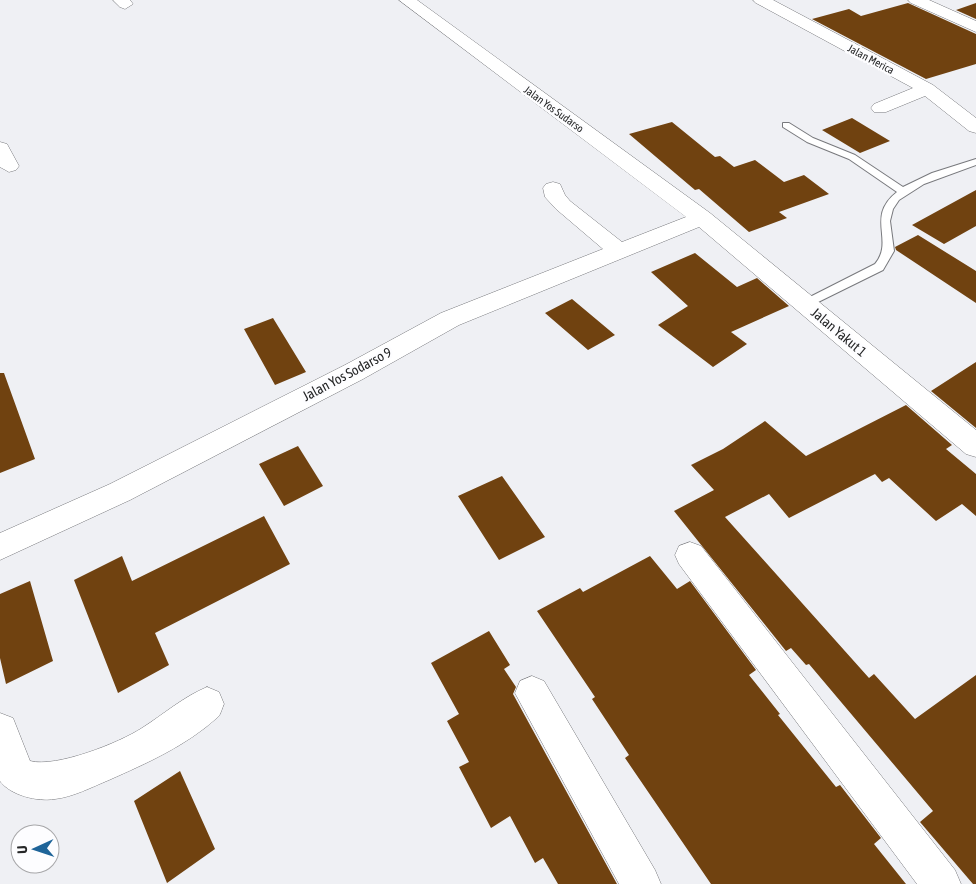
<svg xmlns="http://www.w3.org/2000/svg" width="976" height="884" font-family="'Asap Condensed',sans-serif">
	<rect width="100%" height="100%" fill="#eff0f4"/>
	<path fill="#704210" d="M908 3 976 34V64L926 79 812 19 849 9 861 16Z
		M976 3V19L956 10Z
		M852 118 890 141 860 153 822 130Z
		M672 122 715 157 720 156 734 167 755 160 784 182 804 175 829 194 779 212 787 218 749 232 699 189 695 190 629 134Z
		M976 190V226L944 244 912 225Z
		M918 235 976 271V303L896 250 895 247Z
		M695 253 737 287 757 278 789 306 731 332 747 344 713 367 658 325 688 306 651 272Z
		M572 299 615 335 588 350 545 313Z
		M273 318 306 372 275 385 244 329Z
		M976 362V428L931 391Z
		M0 373H4L35 459 0 473Z
		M906 405 952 445 946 449 976 474V516L962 504 936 521 889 478 882 482 875 474 789 518 769 494 725 517 869 678 874 674 915 719 976 675V884H973L920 822 933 811 809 664 806 665 791 648 786 651 674 511 714 490 691 465 723 449 765 421 806 456Z
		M298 446 323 486 284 506 259 464Z
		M502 476 545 537 499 560 458 496Z
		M264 516 290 564 155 633 169 665 118 693 74 580 122 556 132 581Z
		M650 556 677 589 690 581 756 670 749 675 780 714 778 715 836 787 840 785 881 838 874 844 906 884H711L625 758 629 755 592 699 595 697 537 611 580 588 583 592Z
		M30 581 53 661 6 684 0 658V594Z
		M489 631 510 665 504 669 516 687 513 694 617 884H558L543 858 535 863 510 816 491 828 459 767 469 762 447 721 459 714 431 663Z
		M180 771 215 849 167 883 134 801Z"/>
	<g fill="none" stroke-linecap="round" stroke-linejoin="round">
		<g stroke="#78797d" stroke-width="2">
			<path id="service" d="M783 123H789L813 138 855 155 903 187 932 173 976 159V165L924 184 899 200 893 209 890 221 894 251 883 270 806 308 800 304 802 301 875 264C895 240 865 217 897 192L849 159 807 142 783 127Z"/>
		</g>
		<g stroke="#78797d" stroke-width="1">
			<path id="minor" d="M113 0H130L133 4 125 9 120 7Z
				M399 0H417L710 213 976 430V457L966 454 699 227 459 325 363 379 130 500 0 560V533L110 484 345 365 441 313 603 249 556 209 545 197 543 188 546 184 553 182 560 184 565 195 570 201 622 242 686 217Z
				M753 0H773L933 85 976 118V133L969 131 925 96 886 112H874L871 108 874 104 913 88 756 3Z
				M908 0H929L976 21V32L911 3Z
				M0 142 7 144 19 166 16 170 9 172 0 167Z
				M690 542 701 546 955 870 961 884H917L679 564 675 555 679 546Z
				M532 676 544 681 655 870 661 884H619L515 693 520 681Z
				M207 687 219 692 224 704C222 708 221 714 218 717 186 746 147 763 109 780 92 787 73 797 55 799 37 802 10 795 0 781V713L13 718 30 761C56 768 119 743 142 728 164 714 183 697 207 687Z"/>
		</g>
		<use href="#service" fill="#fff" fill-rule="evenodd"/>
		<use href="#minor" fill="#fff" fill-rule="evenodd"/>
	</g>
	<g text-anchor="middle" stroke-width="5" stroke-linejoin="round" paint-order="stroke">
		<g font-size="11" fill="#262728" stroke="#fdfdff">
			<text transform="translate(871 59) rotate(28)" y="4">Jalan Merica</text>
			<text transform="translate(554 109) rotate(36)" y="4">Jalan Yos Sudarso</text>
		</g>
		<g font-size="14" fill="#262728" stroke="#fdfdff">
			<text transform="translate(839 332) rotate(40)" y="5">Jalan Yakut 1</text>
			<text transform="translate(347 374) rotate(-28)" y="5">Jalan Yos Sodarso 9</text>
		</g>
	</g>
	<g transform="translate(35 849) rotate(267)"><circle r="24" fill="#fdfdff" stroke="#a7a7a9"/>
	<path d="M0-4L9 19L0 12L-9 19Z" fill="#1e6499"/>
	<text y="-8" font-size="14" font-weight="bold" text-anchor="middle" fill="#262728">U</text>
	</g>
</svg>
